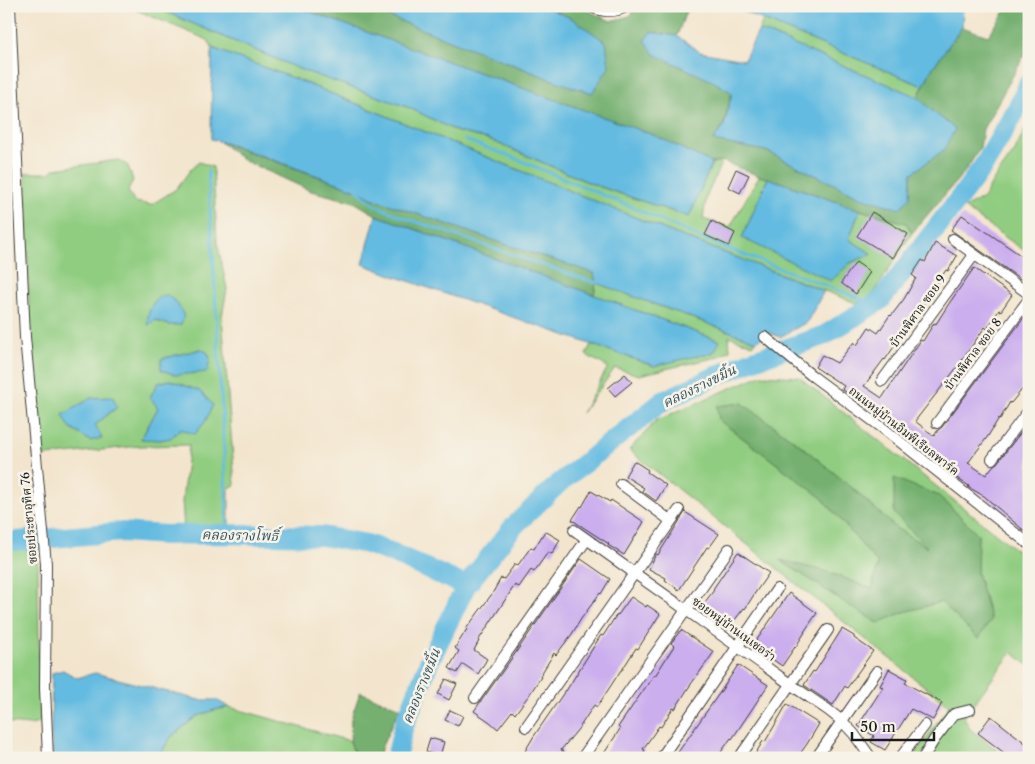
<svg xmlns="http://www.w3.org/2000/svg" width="1035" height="764" font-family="'Libre Caslon Text','Noto Serif Thai',serif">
	<rect width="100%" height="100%" fill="#f7f3e8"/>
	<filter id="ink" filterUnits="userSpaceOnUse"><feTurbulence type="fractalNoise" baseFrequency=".02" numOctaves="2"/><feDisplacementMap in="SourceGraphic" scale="10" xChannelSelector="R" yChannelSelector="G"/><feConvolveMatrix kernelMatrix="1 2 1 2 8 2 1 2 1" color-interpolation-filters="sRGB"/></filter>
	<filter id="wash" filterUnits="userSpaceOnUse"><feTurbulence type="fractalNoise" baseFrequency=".0096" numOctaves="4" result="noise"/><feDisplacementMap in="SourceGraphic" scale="20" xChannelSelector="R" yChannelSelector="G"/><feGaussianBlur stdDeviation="1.12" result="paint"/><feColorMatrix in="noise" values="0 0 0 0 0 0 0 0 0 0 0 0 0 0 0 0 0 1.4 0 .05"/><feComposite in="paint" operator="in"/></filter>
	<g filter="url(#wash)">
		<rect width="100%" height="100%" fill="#f3e5cd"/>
		<path fill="#91cd81" stroke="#56744e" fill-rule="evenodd" d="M129 6H152L299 69 410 108 458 132 488 139 595 185 689 217 712 163 722 161 706 198 703 219 730 227 759 176 768 178 742 238 850 263 872 254 849 239 860 210 906 223 912 233 870 299 856 303 671 232 298 80 212 48 208 40 129 7Z
			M763 20 923 86 918 97 759 30Z
			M1029 121V254L964 208 983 198 995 178 1015 151Z
			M118 160 128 166 133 180 128 191 135 202 151 205 176 189 191 169 199 162 213 167 217 241 227 289 222 316 235 485 229 488V527L184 528 182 501 189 445 139 446 46 456 42 455 31 349 29 300 25 173H50L54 169ZM177 303 169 325 155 320 148 325ZM201 349 208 353 161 359ZM169 380 200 391 141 439 158 408V383ZM91 398 117 407 95 425 63 415Z
			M596 283 756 341 753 345 729 336 730 350 718 357 639 375 615 368 582 413 608 367 586 355 591 344 654 366 720 341 594 295Z
			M761 375 799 377 1029 560V666L1012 652 964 717 970 729 1007 758H912L949 706 629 450 657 420ZM719 420 850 486 896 528 929 549 894 479 939 496 978 534 977 573 990 621 978 639 941 602 904 612 878 623C845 604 815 581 782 562L828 572 872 589 878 564 822 498Z
			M35 545 38 566 40 723 30 725 6 723V624L11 601 6 582V549Z
			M229 707 350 741 356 758H158L171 737 197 716 214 710Z"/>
		<path fill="#74b06f" stroke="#486646" d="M294 6H362L558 82 592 93 571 18 543 6H577L611 21 630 16 637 6H688L677 36 650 32 716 83 732 93 723 126 713 141 766 151 860 197H910L911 174 944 150 954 129 930 109 918 97 933 67 962 27 988 36 1006 10 1001 6H1029V47L983 129 980 148 966 170 912 233 906 223 860 210 768 178 759 176 722 161 712 163 656 136Z
			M220 142 357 190 371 198 513 247 594 273 596 283 594 295 376 215 354 202 311 191 243 160Z
			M742 403 799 444 850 486 896 528 927 547 894 513V478L939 496 978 534 977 573 991 620 978 639 941 602 904 612 878 623C844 604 813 580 780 560L828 572 872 589 878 564 822 498 719 420 717 406Z
			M360 692 400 708 381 748 380 758H356L350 741 351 719Z"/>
		<path fill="#64bbe1" stroke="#406c7e" d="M152 6H294L656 136 712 163 689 217 595 185 488 139 458 132 410 108 299 69Z
			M362 6H543L571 18 606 42 609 67 592 93 558 82Z
			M732 6H954L963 10 962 27 933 67 923 86 763 20Z
			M759 30 918 97 930 109 955 129 944 150 911 174 910 197 900 209 860 197 766 151 713 141 724 126 732 93 716 83 654 54 645 40 650 32 677 36 700 52 744 60Z
			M212 48 298 80 671 232 824 291 807 322 780 337 770 333 756 341 596 283 594 273 513 247 371 198 357 190 229 144 211 139Z
			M768 178 860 210 849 239 872 254 850 263 831 281 742 238Z
			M376 215 720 341 714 352 654 366 391 275 363 264Z
			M167 295 177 303 184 316 181 325H169L155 320 148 325C146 316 151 303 159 297 160 297 166 295 167 295Z
			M201 349 208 353 210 359 207 372 176 375 161 370V359Z
			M170 380 200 391 213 405 205 422 195 434 180 429 171 438 160 440 141 439 158 408 150 397 158 383Z
			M113 397 117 407 95 425 102 438 90 441 70 428 63 415 91 398Z
			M6 582 11 601 6 624Z
			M63 670 77 678 95 673 199 700H216L229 707 214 710 197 716 171 737 158 758H53L51 734 52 673Z"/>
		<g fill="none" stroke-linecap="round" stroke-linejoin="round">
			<path stroke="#64bbe1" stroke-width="3" d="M465 140 512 157 632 207 703 239 874 304
				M208 171 223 429 227 523
				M357 190 374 205 402 217 596 283
				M227 534V533"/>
			<path stroke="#64bbe1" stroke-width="20" d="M6 542 122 532 165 535 222 534 322 536 367 544 392 553 466 586
				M396 758 403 729 430 660 466 586 514 526 558 484 663 401 714 377 751 361 825 335 881 300 967 188 984 165 1018 107 1029 83"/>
		</g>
		<g id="blocks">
			<path fill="#cbaeee" d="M736 169 749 175 740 193 728 187Z
				M872 212 908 234 893 258 857 236Z
				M962 215 1029 261V285L951 230Z
				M712 221 735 233 729 246 705 235Z
				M935 243 957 256 948 271 946 270 885 360 884 359 864 386 882 398 921 340 923 341 934 323 936 324 948 305 974 268 1012 295 1001 311 999 310 987 329 985 327 958 366 915 421 934 436 938 430 942 427 1029 311V381L1011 403 1010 402 1000 419 999 418 988 436 968 463 986 475 993 466 997 463 1029 422V535L984 496 968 487 969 486 961 481 932 459 933 458 899 432V431L842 389 844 386 815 367 822 355 837 363 854 342 857 345 869 327 878 333 890 315 891 316 904 299 916 278 912 275 922 260 925 262Z
				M856 262 870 272 856 294 841 283Z
				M625 374 632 382 615 396 608 388Z
				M634 461 648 470 647 472 666 485 656 501 642 491 644 488 625 476Z
				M591 491 610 502 611 500 644 522 624 555 608 545 609 544 572 520 581 506 582 507Z
				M685 512 719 534 709 548 707 547 679 590 665 580 666 578 649 569 656 554 658 555Z
				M545 531 560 540 552 554 548 552 534 572 531 570 519 587 515 585 478 641H479L474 650 487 659 478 674 463 664 457 673 449 668 459 651 455 648 467 629H466L492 594 501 578 504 579 515 564 518 565 531 547 534 549Z
				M738 552 769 573 755 593 745 609 744 608 727 630 712 618 711 619 699 610 714 590 713 589Z
				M581 559 610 579 601 594 600 593 581 619 572 634 556 655 554 653 540 676 541 677 529 695 515 714 512 711 498 729 490 722 474 711 512 658Z
				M789 593 817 613 804 632H805L795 648V647L782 666 765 654 764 655 752 647Z
				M631 597 646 607 647 605 660 614 638 649 636 648 622 670H621L597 707 594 705 579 728 561 750 564 752 560 758H536L525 751 534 736 565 691H566L601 635 603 636 617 614 618 615Z
				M842 629 854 636V638L873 651 847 688 845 686 833 705 804 685 813 671 815 672Z
				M681 630 714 652 689 687 675 709 673 708 661 727 659 726 643 749 645 750 641 758H601L620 729 618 727 654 675 655 676 674 646 671 643Z
				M738 665 768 685 732 739 731 738 717 758H674L723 688Z
				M889 669 907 679 905 683 942 703 933 720 911 709 885 750 871 742 874 736 858 726 883 687 880 686Z
				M446 679 457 684 449 700 438 694Z
				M787 704 819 724 807 744 797 758H753L763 741 765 742Z
				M450 710 463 716 458 726 445 720Z
				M991 716 1029 746V758H1011L978 733Z
				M430 738 444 742 440 756 426 752Z"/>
		</g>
	</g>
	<g filter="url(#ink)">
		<use href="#blocks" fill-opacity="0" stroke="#3c3a37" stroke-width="1"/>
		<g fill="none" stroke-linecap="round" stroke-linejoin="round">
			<g stroke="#3c3a37" stroke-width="12">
				<path id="minor" d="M10 6 25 337 46 564 45 688 48 758
					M589 6C602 12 614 14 627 6
					M953 239 1029 294
					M765 337 811 375 884 429 1029 544
					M882 381 974 255
					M937 423 1029 299
					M992 459 1029 410
					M621 484 671 521
					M574 530 790 684 828 710 842 721 854 734 871 758
					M475 698 587 539
					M526 727 679 510
					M582 758 729 549
					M661 758 777 589
					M739 758 828 630
					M816 758 877 671
					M900 758 925 725
					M923 758 934 740 954 714 970 710"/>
			</g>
			<use href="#minor" stroke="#fff" stroke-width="10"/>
		</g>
	</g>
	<g text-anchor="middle" stroke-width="5" stroke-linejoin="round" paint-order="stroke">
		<g font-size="12" fill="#1c1c1c" stroke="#f7f3e8">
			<text transform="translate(918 311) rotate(-54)" y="4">บ้านพิศาล ซอย 9</text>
			<text transform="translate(973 354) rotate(-53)" y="4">บ้านพิศาล ซอย 8</text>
			<text transform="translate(904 431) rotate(38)" y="4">ถนนหมู่บ้านอิมพีเรียลพาร์ค</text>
			<text transform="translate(29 518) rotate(-95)" y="4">ซอยประชาอุทิศ 76</text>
			<text transform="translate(734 629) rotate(36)" y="4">ซอยหมู่บ้านเนเชอร่า</text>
		</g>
		<g font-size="14" font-style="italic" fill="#355461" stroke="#f7f3e8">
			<text transform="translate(699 386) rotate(-26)" y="5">คลองรางขมิ้น</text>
			<text transform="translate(240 535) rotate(1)" y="5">คลองรางโพธิ์</text>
			<text transform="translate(421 686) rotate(-68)" y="5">คลองรางขมิ้น</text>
		</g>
	</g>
	<rect width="1035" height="764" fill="none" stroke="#f7f3e8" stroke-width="25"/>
	<path d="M852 732v8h82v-8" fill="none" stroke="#1c1c1c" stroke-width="2.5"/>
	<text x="860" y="732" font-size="15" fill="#1c1c1c" stroke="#f7f3e8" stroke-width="4" paint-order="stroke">50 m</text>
</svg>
